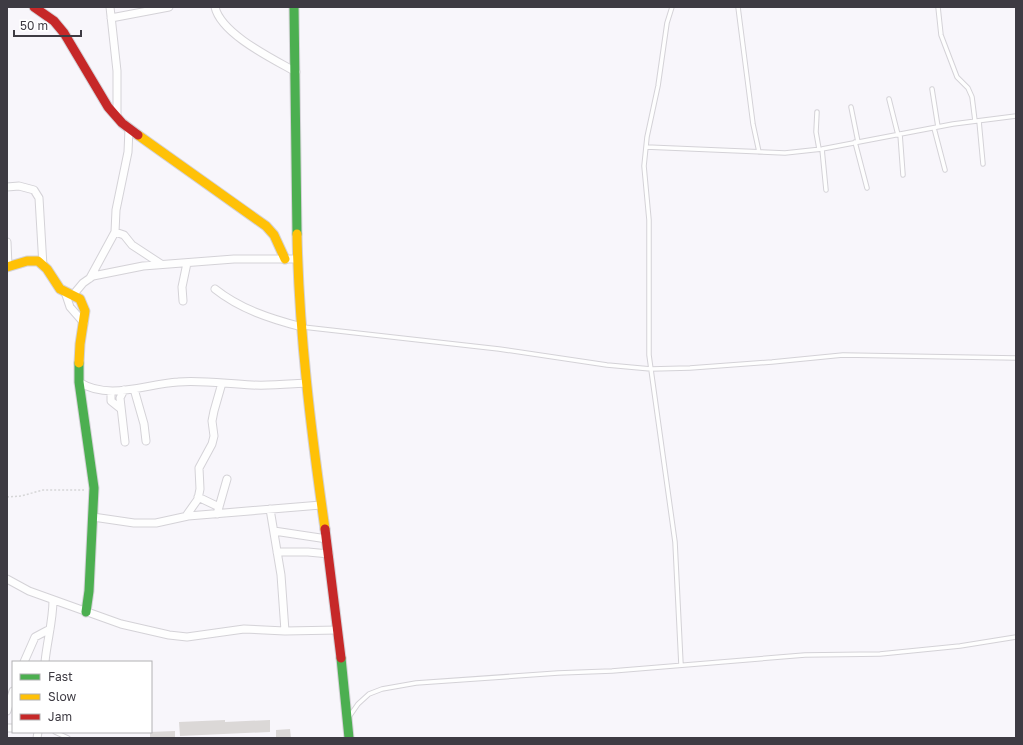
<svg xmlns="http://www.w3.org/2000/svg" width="1023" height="745" font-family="'Golos Text',sans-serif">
	<rect width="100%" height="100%" fill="#f8f6fb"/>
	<path fill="#dbd8d7" d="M225 720V722L270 720V732L180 736 179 722Z
		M290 729 291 738H276V730Z
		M175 731V738H150V732Z"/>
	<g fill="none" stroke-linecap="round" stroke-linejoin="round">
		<g stroke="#d4d2d7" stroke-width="5.5">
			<path id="lane" d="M672 7 667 23 658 86 647 137 644 166 649 220V355L675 542 681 665
				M738 7 753 124 759 152
				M938 7 941 35 957 77 968 88 972 97 975 121
				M932 89 938 127
				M889 99 898 135
				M851 107 858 142
				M817 112 816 132 819 149
				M979 121 983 164
				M934 128 945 170
				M900 134 903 175
				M855 142 867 188
				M646 147 785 153 822 149 953 124 1016 116
				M822 149 826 190
				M303 327 499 349 607 365 651 369 690 368 772 362 843 355 1016 358
				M349 717 358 704 369 694 382 689 416 683 558 673 612 671 805 655 880 654 960 646 1016 637
				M55 732 68 738"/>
		</g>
		<g stroke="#d4d2d7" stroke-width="9">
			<path id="street" d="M110 7 117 71V118
				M215 7C221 34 273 59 296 72
				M111 18 169 7
				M7 187 19 186 34 190 39 198 43 266
				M115 232 124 235 132 245 161 264
				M7 242 8 266
				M90 278 115 232 116 210 128 152 129 129
				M215 289C240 309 271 319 302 327
				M65 292 70 307 84 323
				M73 295 83 283 93 276 143 266 234 259H298
				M183 301 182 287 187 263
				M79 382C109 401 145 384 178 382 202 380 227 384 252 385 270 386 289 384 307 383
				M134 389 144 424 146 441
				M124 390 120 398 125 442
				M111 391V401L121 409
				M198 497 219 507
				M270 509 281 575 285 631
				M217 514 227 479
				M186 516 198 499 200 489 199 468 212 444 214 436 212 421 214 411 222 383
				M93 517 134 523H156L188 516 321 505
				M274 531 327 539
				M277 552H308L329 554
				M7 579 29 591 121 624 169 635 187 637 244 629 285 631 338 630
				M24 662 35 637 50 629
				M45 662C47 641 53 621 53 600
				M7 711 13 691
				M7 728H13
				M37 738 38 732"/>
		</g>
		<g stroke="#d4d2d7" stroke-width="11">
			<path id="fast" d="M294 7 297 234
				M79 363V382L94 488 89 591 86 612
				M341 658 349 738"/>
		</g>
		<g stroke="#d4d2d7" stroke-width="11">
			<path id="slow" d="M138 135 266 226 274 235 285 259
				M297 234C299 333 311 431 325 529
				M7 267 27 261H38L47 269 60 289 80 299 85 311 80 344 79 363"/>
		</g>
		<g stroke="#d4d2d7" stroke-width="11">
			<path id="jam" d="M34 7 54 21 64 33 108 107 122 123 138 135
				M325 529 341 658"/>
		</g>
		<path stroke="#d6d6d7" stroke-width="1.5" stroke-dasharray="2 2" stroke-linecap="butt" d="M7 497 21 496 43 490H84"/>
		<use href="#lane" stroke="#fefefe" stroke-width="3.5"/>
		<use href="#street" stroke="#fefefe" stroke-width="7"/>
		<use href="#fast" stroke="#4caf50" stroke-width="9"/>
		<use href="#slow" stroke="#ffc107" stroke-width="9"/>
		<use href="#jam" stroke="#c62828" stroke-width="9"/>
	</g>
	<rect width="1023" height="745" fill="none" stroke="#3e3b43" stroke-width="16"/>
	<rect x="12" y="661" width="140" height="72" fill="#ffffff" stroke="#b2b1b4"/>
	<rect x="20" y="674" width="20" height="6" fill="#4caf50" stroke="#b2b1b4"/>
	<text x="48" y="681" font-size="12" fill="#3e3b43">Fast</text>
	<rect x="20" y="694" width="20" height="6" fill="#ffc107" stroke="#b2b1b4"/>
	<text x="48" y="701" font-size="12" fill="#3e3b43">Slow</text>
	<rect x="20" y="714" width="20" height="6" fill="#c62828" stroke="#b2b1b4"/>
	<text x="48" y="721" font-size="12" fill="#3e3b43">Jam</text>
	<path d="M14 30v6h67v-6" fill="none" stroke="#3e3b43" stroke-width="2"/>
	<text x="20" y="30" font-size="12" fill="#3e3b43" stroke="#ffffff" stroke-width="3" paint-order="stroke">50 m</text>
</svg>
